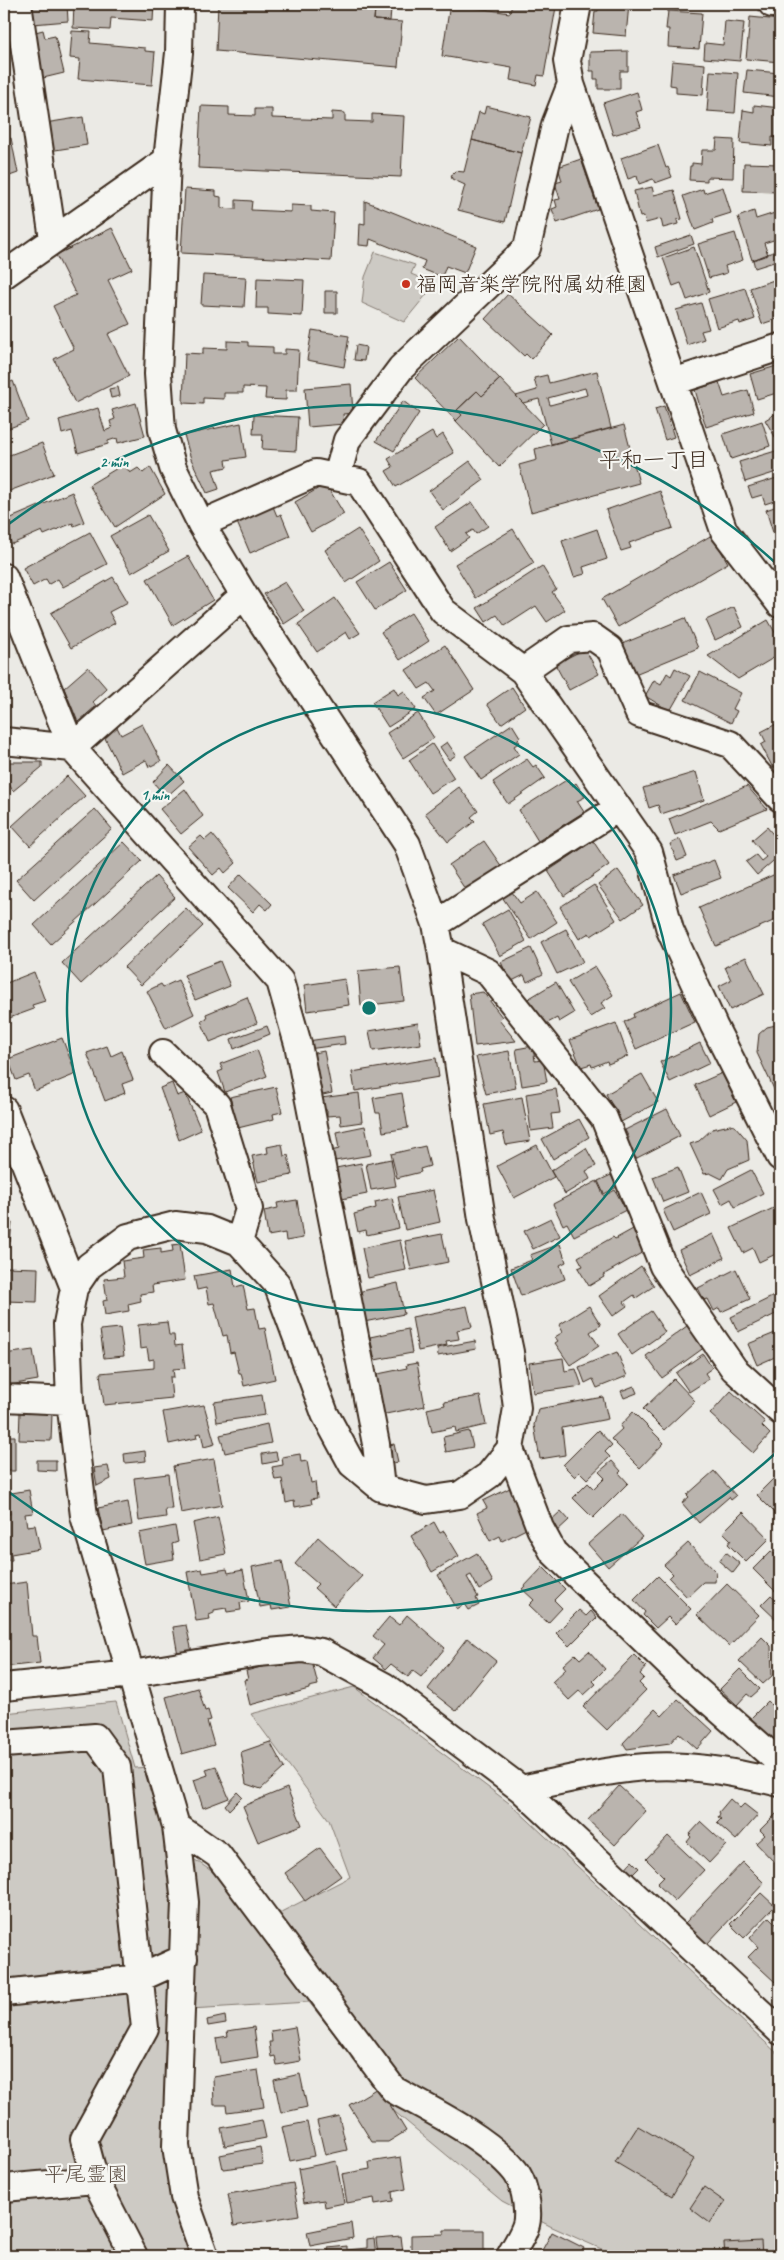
<svg xmlns="http://www.w3.org/2000/svg" width="784" height="2260" font-family="Caveat,'Klee One',sans-serif">
	<rect width="100%" height="100%" fill="#ebeae5"/>
	<filter id="ink" filterUnits="userSpaceOnUse"><feTurbulence type="fractalNoise" baseFrequency=".02" numOctaves="2"/><feDisplacementMap in="SourceGraphic" scale="10" xChannelSelector="R" yChannelSelector="G"/><feConvolveMatrix kernelMatrix="1 2 1 2 8 2 1 2 1" color-interpolation-filters="sRGB"/></filter>
	<g filter="url(#ink)">
		<path fill="#cdcac4" stroke="#847a71" d="M375 252 415 265 411 274 435 284 404 322 362 303 365 277Z
			M354 1687 513 1806 780 2056V2256H617L550 2226 502 2201 395 2112 309 2002 173 2010 197 2256H4V1713L116 1702 135 1768 148 1767 179 1849 226 1881 281 1912 350 1877 329 1820 251 1714Z"/>
		<path fill="#bab4ae" stroke="#3b2a1e" fill-rule="evenodd" d="M31 4H67L68 21 33 24Z
			M74 4H154L153 21 111 18 110 30 73 28Z
			M218 4H371L370 8 375 9 374 20 402 22 398 67 216 51Z
			M371 4H403L402 10 391 9 390 21 374 20 375 9 370 8Z
			M450 4 510 13 512 4H540L556 7 544 76 538 75 536 85 510 80 512 68 442 56Z
			M598 4H629L626 36 593 33 595 11H598Z
			M668 11 702 13 699 49 668 47 669 29H666Z
			M750 17 780 20V62L746 59Z
			M725 21 744 23 740 61 704 58 705 43 723 45Z
			M43 30 45 38 55 36 64 73 35 80 24 35Z
			M72 31 91 32 90 43 145 48V51L155 52 152 85 78 79 80 59 70 58Z
			M628 51V71H620V89H598V79H594V71H590V52Z
			M672 61 705 64 703 95 676 93V86L670 85Z
			M747 70 780 73V97L744 93Z
			M710 71 738 73 735 113 707 111Z
			M637 92 642 110 636 112 641 127 613 135 603 103Z
			M754 105 780 108V138L772 137V146L740 143 743 110 754 112Z
			M201 106 229 107V115L255 116V109H272V118L332 120V112L345 113V121L372 122V114L404 116 401 177 198 168Z
			M486 106 531 117 521 153 472 140 479 112 484 114Z
			M83 117 87 145 49 151 45 123Z
			M11 138 18 173 4 178V141Z
			M717 139 734 140 733 178 707 177V181L689 180 690 166H692V163L701 164 702 150H716Z
			M472 140 521 153 505 222 458 210 465 185 452 179 451 175 455 171 464 172Z
			M658 145 666 168 668 167 672 177 655 183 653 179 639 184 637 176 628 179 621 158Z
			M581 159 598 209 557 223 552 209 557 207 555 200 560 199 555 183 562 181 558 167Z
			M744 163 780 164V192L743 191Z
			M652 187 654 195 674 190 682 219 677 220 678 224 663 228 661 219 646 223 644 216 640 217 634 191Z
			M723 187 731 213 712 219 713 223 695 230 683 196 703 189 704 193Z
			M185 189 216 191V196L221 197V208L236 209V200L252 201 251 210 291 212V205L311 206V211L334 213 331 261 181 253Z
			M365 201 476 246 465 273 446 266 442 277 422 269 425 261 370 239 369 246 359 245 360 223 365 224Z
			M754 211 756 219 778 212 780 220V238L764 243 768 255 752 260 738 217Z
			M112 228 132 269 108 280 130 324 108 334 129 376 75 403 54 359 74 349 53 306 76 295 56 255Z
			M735 233 743 260 725 266 727 273 709 278 698 244Z
			M691 235 694 244 658 257 655 247Z
			M694 247 709 292 687 300 681 283 673 286 663 258Z
			M780 249V260L755 268 753 260Z
			M203 275 246 277 244 307 201 305Z
			M257 278 304 280 302 316 268 314V308H256Z
			M780 278V318L762 324 750 288Z
			M745 288 755 319 740 324 739 321 717 328 708 299Z
			M325 291H337V313H325Z
			M508 294 553 335 531 359 526 354 524 356 485 319Z
			M701 303 709 329 701 331 704 339 687 345 676 310Z
			M312 330 349 336 344 367 307 360Z
			M459 336 500 379 482 396 477 391 457 410 462 415 456 421 415 378Z
			M227 341 248 342V346L273 347V354H285V349L299 350 297 390H286V400L265 399 266 388 243 387V393H224V399L203 398V404L183 403 185 353 203 354V348L227 349Z
			M356 345 366 347 364 361 354 360Z
			M780 365V392L757 399 750 374Z
			M597 371 611 428 551 444 539 399 523 403 516 396 537 390 534 378 547 375 549 383ZM585 388 587 395 550 405 548 398Z
			M500 379 543 424 499 467 456 421 462 415 457 410 477 391 482 396Z
			M13 381 28 421 4 430V385Z
			M719 382 724 397 748 390 754 412 706 427 695 390Z
			M351 384 353 413 343 414 344 424 308 427 305 388Z
			M118 387 120 396 111 398 109 389Z
			M403 401 419 413 394 451 376 441Z
			M136 403 145 436 118 443 117 438 108 441V444L78 453 72 431 62 434 59 420 98 408 105 431 112 428 110 421 115 419 112 410Z
			M664 406 674 437 665 440 655 409Z
			M780 411V445L765 420Z
			M254 415 298 417 296 451 262 449 263 434H253Z
			M762 421 770 446 731 459 723 434Z
			M241 423 246 457 226 460 227 467 213 470 219 489 207 493 191 459 184 435Z
			M624 425 639 483 531 512 519 465 537 460 535 449Z
			M432 432 436 439 443 434 454 453 396 487 386 471 393 467 388 459Z
			M42 443 54 474 4 493V457Z
			M779 450 780 471 745 482 739 462Z
			M470 461 484 480 443 510 429 491Z
			M124 464 130 473 138 468 143 473 150 467 165 494 115 527 89 485Z
			M780 477V499L765 504 762 495 752 498 748 487Z
			M326 484 344 514 311 532 295 502Z
			M660 491 673 528 629 543 631 548 621 551 606 510Z
			M72 492 84 522 74 526 73 523 44 535 42 531 12 544 4 529V521Z
			M472 502 488 526 476 534 473 530 466 534 469 538 450 551 435 527Z
			M272 504 277 516 281 514 290 536 250 553 236 520Z
			M780 505V537L775 539 766 510Z
			M148 515 169 551 131 573 110 536Z
			M358 529 379 561 346 583 325 550Z
			M513 529 534 563 476 598 455 564Z
			M597 529 607 559 583 567 585 574 574 577 562 541Z
			M90 532 107 564 63 587 58 579 49 584 46 579 33 586 23 568Z
			M712 535 728 563 618 627 602 599Z
			M188 556 213 600 173 625 147 579Z
			M389 562 407 590 375 610 357 582Z
			M542 566 556 589 552 592 565 610 547 622 536 606 505 626 497 615 486 622 477 608Z
			M113 577 128 602 109 612 115 623 71 648 51 613Z
			M285 582 304 611 284 624 264 594Z
			M335 598 360 633 350 639 346 632 317 652 298 624Z
			M734 607 743 627 715 640 706 620Z
			M411 613 429 641 400 660 381 632Z
			M685 618 698 648 635 674 622 644Z
			M768 620 780 641V654L738 679 708 656Z
			M445 645 474 690 436 715 424 698 435 691 429 683 419 689 406 670Z
			M585 649 599 674 569 690 555 664Z
			M88 667 107 689 93 702 96 706 78 722 64 688Z
			M675 668 690 676 670 711 645 696 654 680 661 684 667 673 671 676Z
			M700 672 741 693 733 709 737 711 731 723 685 700Z
			M512 687 525 707 501 724 487 704Z
			M394 688 398 695 404 691 416 709 388 727 372 702Z
			M418 713 434 738 403 758 387 733Z
			M780 722V764L773 768 761 745 766 742 761 732Z
			M142 724 161 761 149 767 146 760 122 773 103 734 117 727 121 735Z
			M512 724 520 737 517 740 520 742 514 746 519 754 481 780 465 756Z
			M447 742 456 755 449 760 440 747Z
			M432 744 454 778 430 793 409 760Z
			M527 759 533 767 536 765 545 778 508 804 493 782Z
			M4 762H42V767L13 791 7 781H4Z
			M169 765 184 781 166 797 153 782Z
			M696 772 704 800 661 814 658 805 649 808 643 788Z
			M67 776 85 796 30 846 12 826Z
			M568 779 572 786 576 783 585 797 577 801 584 812 538 841 519 810Z
			M747 786 767 809 719 829 711 821 675 835 669 819Z
			M459 787 478 811 471 817 475 821 448 842 425 813Z
			M185 789 203 816 181 834 160 809Z
			M95 809 112 829 34 900 16 880Z
			M767 827 780 843V855L757 875 746 862 756 855 761 861 766 857 752 840Z
			M212 834 236 863 225 873 221 868 213 875 188 847 201 836 205 840Z
			M680 839 687 857 677 861 670 844Z
			M484 841 502 867 467 892 449 865Z
			M593 841 609 865 564 896 548 871Z
			M124 842 142 861 51 944 34 925Z
			M714 860 721 878 681 893 674 875Z
			M618 870 643 905 623 919 598 885Z
			M780 872V918L716 946 699 908Z
			M241 874 272 904 267 910 260 904 253 912 228 888Z
			M156 876 175 897 81 984 62 963Z
			M594 885 616 920 591 936 589 933 579 939 560 907Z
			M509 888 520 903 537 892 557 922 531 939 500 894Z
			M186 908 203 926 141 985 124 967Z
			M508 909 526 941 500 956 482 924Z
			M566 929 583 962 557 974 541 942Z
			M531 948 543 974 527 982 524 975 510 982 501 962Z
			M746 957 764 994 730 1010 719 986 731 980 725 967Z
			M220 961 230 986 195 1000 184 975Z
			M595 966 613 995 601 1003 605 1008 590 1017 568 982Z
			M400 967 404 1001 361 1006 358 971Z
			M34 972 45 1001 32 1005 34 1009 4 1020V984Z
			M345 979 349 1005 307 1011 304 985Z
			M178 980 194 1014 166 1028 147 991 161 984 163 987Z
			M556 982 574 1013 559 1022 557 1018 542 1026 523 1002Z
			M483 992 502 1017 499 1020 516 1041 475 1046 469 994Z
			M681 992 695 1022 636 1049 624 1022 634 1017 633 1014Z
			M247 997 257 1023 210 1042 201 1021 207 1018 206 1014Z
			M418 1023 421 1044 373 1051 369 1031Z
			M616 1023 628 1056 608 1064 607 1061 592 1067 591 1064 581 1067 570 1040Z
			M776 1025 780 1026V1102L757 1053 759 1034 767 1027Z
			M267 1026 270 1034 234 1049 231 1039Z
			M344 1036 345 1044 308 1049 307 1041Z
			M62 1038 76 1074 35 1091 29 1075 16 1080 8 1059Z
			M700 1043 710 1063 670 1082 660 1062Z
			M107 1046 111 1056 122 1051 133 1080 122 1084 125 1093 105 1101 87 1053Z
			M533 1046 535 1061 543 1060 547 1082 522 1086 516 1049Z
			M257 1050 267 1076 225 1092 218 1072 223 1070 220 1064Z
			M324 1051 332 1093 309 1098 300 1056Z
			M509 1051 516 1088 486 1094 476 1057Z
			M436 1058 439 1077 355 1091 352 1072Z
			M722 1073 736 1102 709 1115 695 1085Z
			M642 1074 658 1102 621 1122 606 1094Z
			M172 1083 177 1096 185 1093 201 1130 179 1140 160 1088Z
			M276 1087 282 1112 273 1114 274 1119 238 1128 230 1097Z
			M556 1089 560 1113 551 1114 553 1128 531 1131 526 1094Z
			M359 1093 362 1122 341 1125 340 1115 327 1116V1110L314 1112 313 1099Z
			M402 1093 408 1128 383 1132 380 1113H376L373 1098Z
			M522 1097 530 1141 506 1145 503 1132 490 1135 484 1104Z
			M667 1109 680 1136 633 1160 623 1141 629 1138 625 1130Z
			M579 1119 589 1137 553 1159 542 1139Z
			M730 1125 735 1126 747 1140 749 1160 728 1169 722 1179 710 1173 704 1174 690 1144 699 1141 712 1129Z
			M365 1126 371 1155 329 1162 327 1152 339 1149 336 1132Z
			M282 1144 284 1156 288 1155 292 1175 258 1182 252 1156 268 1153 267 1147Z
			M537 1145 554 1177 514 1198 497 1166Z
			M425 1146 430 1166 420 1169 421 1172 397 1178 391 1154Z
			M586 1148 596 1166 586 1171 590 1179 565 1194 551 1171Z
			M391 1159 396 1186 371 1190 366 1164Z
			M361 1163 367 1194 337 1200 331 1169Z
			M678 1167 688 1192 663 1202 653 1177Z
			M751 1170 763 1193 735 1207 731 1199 722 1204 714 1189Z
			M611 1175 617 1187 604 1194 598 1181Z
			M4 1178H6V1208H4Z
			M597 1181 604 1196 615 1190 626 1210 574 1236 567 1223 563 1225 553 1204Z
			M433 1190 440 1222 405 1230 398 1197Z
			M701 1192 711 1214 673 1232 663 1210Z
			M392 1198 399 1228 367 1235 366 1230 358 1232 354 1214 376 1208 375 1202Z
			M297 1200 303 1238 286 1241 285 1233 268 1236 264 1211 278 1208 277 1203Z
			M780 1205V1252L759 1262 753 1248 743 1253 731 1228Z
			M551 1218 560 1236 533 1249 524 1231Z
			M4 1223H12L10 1242 4 1241Z
			M633 1229 645 1251 603 1275 604 1277 589 1286 578 1268 583 1266 578 1257 613 1237 615 1239Z
			M442 1234 448 1262 411 1270 405 1241Z
			M713 1234 724 1258 690 1275 679 1250Z
			M400 1240 406 1270 368 1278 362 1248Z
			M180 1244 185 1280 152 1285 153 1292 140 1294 141 1301 128 1304 129 1311 105 1315 103 1301 107 1300 104 1279 124 1277 122 1261 144 1258 143 1250 161 1248V1253L173 1251 172 1245Z
			M560 1244 566 1262 560 1265 565 1279 521 1296 511 1268 532 1260 530 1255Z
			M641 1266 654 1286 636 1298 634 1295 624 1302 627 1306 613 1316 599 1296Z
			M4 1267 38 1268 37 1302 4 1301Z
			M232 1269 235 1287 243 1285 248 1309 255 1308 259 1329 265 1328 275 1379 244 1386 241 1373H239L234 1352 230 1353 227 1335 223 1336 214 1303 209 1304 206 1288 197 1290 194 1276Z
			M736 1269 750 1299 721 1312 719 1308 714 1311 708 1299 704 1300 698 1288Z
			M398 1283 404 1314 364 1322 353 1293Z
			M780 1293V1312L738 1332 731 1317Z
			M467 1306 472 1327 457 1330 459 1339 446 1341 447 1345 418 1351 412 1317Z
			M589 1306 601 1325 590 1332 599 1346 570 1365 555 1343 558 1341 555 1337 563 1332 559 1325Z
			M651 1311 665 1332 632 1355 618 1334Z
			M167 1322 169 1335H174L175 1346 182 1345 185 1368 173 1369 174 1377H170L172 1398 104 1405 100 1373 154 1368V1359L149 1360 147 1348 140 1349 138 1325Z
			M691 1323 705 1347 662 1378 646 1356Z
			M120 1328 124 1356 104 1358 100 1330Z
			M408 1329 412 1353 375 1360 370 1337Z
			M780 1331V1361L777 1363 775 1357 757 1365 748 1344Z
			M475 1341 476 1349 438 1356 437 1348Z
			M33 1350 38 1380 9 1385 4 1354Z
			M617 1352 627 1376 597 1388 593 1379 585 1383 579 1367Z
			M703 1354 712 1368 705 1373 709 1379 689 1392 676 1373Z
			M563 1358 565 1371 576 1369 582 1386 533 1393 529 1363Z
			M417 1363 425 1406 381 1415 373 1375 407 1368 406 1365Z
			M674 1379 695 1401 664 1430 643 1409Z
			M634 1386 637 1393 624 1398 621 1391Z
			M731 1391 765 1422 762 1426 770 1434 753 1453 710 1414Z
			M262 1395 265 1415 217 1422 214 1402Z
			M480 1396 486 1425 456 1432 455 1427 432 1432 427 1409 445 1405 444 1402Z
			M603 1397 608 1419 562 1428 565 1455 540 1459 534 1425 538 1409Z
			M204 1405 215 1444 204 1447 201 1433 196 1434 197 1438 169 1444 163 1412Z
			M20 1412 52 1414 51 1441 19 1440Z
			M633 1412 664 1443 640 1468 611 1439 622 1429 620 1426Z
			M267 1424 271 1443 225 1453 220 1435Z
			M598 1430 612 1445 605 1452 610 1457 587 1479 580 1472 575 1477 563 1465Z
			M469 1431 473 1447 446 1452 443 1437Z
			M4 1436H15V1471H4Z
			M394 1444 398 1462 385 1465 381 1447Z
			M145 1451 146 1461 125 1463 124 1454Z
			M276 1452 278 1461 263 1464 262 1454Z
			M300 1454 301 1462 307 1461 311 1483 315 1482 317 1498 311 1499 312 1504 295 1507 294 1501 286 1503 282 1479 275 1480 272 1467 283 1465 282 1457Z
			M214 1459 222 1505 181 1513 173 1466Z
			M37 1460H56V1471L37 1470Z
			M612 1461 621 1471 619 1473 628 1483 593 1518 573 1498 588 1483 594 1489 605 1478 599 1472Z
			M108 1466 111 1479 97 1486 94 1468Z
			M714 1471 736 1496 731 1500 729 1497 699 1523 682 1503 689 1497 687 1495Z
			M168 1474 172 1509H165L166 1517 139 1521 134 1478Z
			M777 1475 780 1478V1518L757 1495Z
			M510 1488 534 1537 530 1539 526 1529 502 1541 500 1536 490 1541 477 1513 487 1508 483 1501Z
			M29 1490 33 1513 25 1514 27 1526 35 1525 40 1549 11 1554 12 1560 4 1561V1514H10L6 1494Z
			M128 1502 132 1525 103 1531 98 1508Z
			M561 1511 569 1520 555 1533 547 1524Z
			M743 1512 769 1539 746 1562 728 1544 731 1540 723 1532Z
			M622 1514 642 1537 608 1567 588 1544Z
			M218 1517 226 1554 200 1559 193 1523Z
			M434 1522 440 1533 444 1531 459 1556 432 1572 411 1536Z
			M175 1526 178 1542 172 1544 174 1559 145 1564 139 1533Z
			M318 1537 362 1576 334 1606 314 1588 318 1584 295 1564Z
			M688 1543 716 1572 715 1582H703L687 1597 669 1578 673 1574 664 1565Z
			M771 1551 776 1555 780 1551V1596L753 1569Z
			M726 1552 740 1564 733 1573 719 1561Z
			M477 1553 493 1582 479 1590 471 1575 467 1577 478 1597 476 1598 479 1605 469 1610 465 1604 457 1609 438 1575Z
			M282 1561 291 1607 272 1610 271 1605 260 1607 252 1567Z
			M543 1567 565 1589 554 1600 562 1608 548 1623 529 1605 534 1600 522 1589Z
			M202 1569 203 1573 227 1569 228 1573 243 1570 249 1601 240 1603 241 1610 227 1612 226 1608 214 1610V1613L209 1615 210 1619 196 1621 187 1572Z
			M658 1576 691 1609 675 1624 668 1617 656 1628 643 1615 645 1612 634 1600Z
			M27 1582 32 1636H37L40 1663 4 1667V1585Z
			M727 1584 759 1615 729 1646 697 1615Z
			M771 1595 780 1603V1623L761 1605Z
			M579 1610 586 1616 591 1611 597 1618 569 1646 556 1633Z
			M407 1615 445 1648 421 1677 413 1671 408 1677 391 1664 386 1669 373 1658 384 1645 373 1636 389 1617 399 1625Z
			M186 1625 192 1652 178 1655 173 1627Z
			M762 1637 771 1646 772 1676 763 1684 739 1661Z
			M467 1638 496 1661 456 1711 428 1689Z
			M589 1651 605 1669 593 1681 596 1684 584 1695 579 1691 569 1700 552 1682 566 1669 563 1665 575 1654 580 1659Z
			M310 1654 318 1685 309 1687V1689L250 1705 244 1680 248 1679 246 1671Z
			M634 1655 646 1667 640 1674 644 1678 639 1683 646 1690 607 1730 583 1707Z
			M740 1669 760 1689 751 1697 747 1694 737 1705 720 1689Z
			M198 1688 205 1711 208 1710 211 1720 207 1721 214 1745 182 1754 166 1697Z
			M678 1699 713 1731 697 1749 679 1733 670 1743 627 1749 623 1743 655 1709 662 1716Z
			M768 1701 780 1713V1721L777 1724 780 1727V1733L773 1740 751 1718Z
			M270 1742 284 1768 261 1789 246 1784 241 1752Z
			M216 1766 229 1798 203 1808 194 1780 208 1775 206 1769Z
			M619 1786 646 1811 615 1845 588 1820Z
			M287 1788 302 1825 258 1842 243 1806Z
			M237 1792 242 1797 229 1810 225 1805Z
			M730 1799 740 1808 744 1804 758 1815 736 1840 717 1823 721 1819 718 1817 720 1814 719 1812Z
			M780 1810V1854L773 1861 756 1843 765 1835 760 1830Z
			M701 1822 726 1845 709 1863 687 1842 691 1837 689 1835Z
			M668 1836 704 1870 675 1901 657 1884 664 1877 646 1859Z
			M320 1848 341 1876 305 1901 285 1873Z
			M632 1861 639 1868 625 1882 618 1876Z
			M743 1862 764 1883 707 1944 685 1923Z
			M761 1893 775 1906 744 1938 730 1924Z
			M769 1917 780 1928V1976L775 1982 748 1957 758 1947 750 1938Z
			M225 2016 226 2023 208 2026 207 2020Z
			M254 2027 258 2057 220 2063 216 2038 228 2036 227 2031Z
			M295 2027 301 2061 277 2065 275 2056 271 2057 269 2042H272L271 2031Z
			M258 2070 264 2107 227 2112 226 2105H214L213 2077Z
			M300 2074 307 2107 281 2113 274 2080Z
			M379 2087 406 2131 388 2142H372L349 2105Z
			M339 2116 347 2150 325 2155 317 2121Z
			M262 2120 266 2138 225 2146 221 2128Z
			M307 2122 314 2156 290 2161 282 2127Z
			M638 2126 694 2159 672 2196 615 2162Z
			M260 2147 263 2164 223 2169 220 2155Z
			M401 2157 406 2189 392 2192 393 2201 375 2204 374 2198 347 2203 342 2174 370 2169 369 2162Z
			M336 2161 344 2203 325 2207 324 2200 304 2203 298 2169Z
			M293 2183 299 2215 234 2226 228 2194Z
			M704 2187 725 2202 710 2223 690 2208Z
			M351 2223 353 2238 310 2246 307 2232Z
			M444 2230H484V2256H411V2235L444 2234Z
			M552 2232 584 2248 580 2256H539Z
			M401 2236 403 2253 393 2254V2256H378L376 2238Z
			M374 2238 376 2256H329L328 2248 347 2246V2250L367 2248V2239Z
			M761 2241 762 2256H725L724 2243Z"/>
		<g fill="none" stroke-linecap="round" stroke-linejoin="round">
			<g stroke="#3b2a1e" stroke-width="30">
				<path id="minor" d="M18 4 53 239
					M180 4 179 53 167 160 158 374 162 430 173 468 201 524 244 595 407 844 436 924 441 950 482 1219 510 1352 517 1408 510 1449 489 1475 460 1495 426 1500 381 1488 352 1464 325 1414 277 1284 239 1242 207 1229 175 1225 128 1237 89 1266 74 1288 67 1324 70 1401 84 1516 176 1826 185 1902 176 2146 184 2197 205 2256
					M578 4 567 61 571 84 724 531 780 604
					M772 4H780
					M4 275 167 160
					M673 382 780 347
					M337 477 347 440 401 368 527 248 555 125 571 84
					M201 524 316 473 359 482 443 611 523 671 649 852 670 930 714 1026 780 1157
					M4 577 72 748 280 981 298 1044 376 1444 381 1488
					M523 671 569 639 593 637 610 649 639 714 730 744 780 798
					M4 741 72 748 244 595
					M436 924 618 808
					M441 950 488 972 604 1118 663 1266 734 1369 780 1411
					M163 1053 217 1105 249 1209 239 1242
					M4 1110 74 1288
					M4 1398 70 1401
					M510 1449 540 1528 553 1552 683 1678 780 1763
					M4 1687 132 1674 258 1653 302 1649 321 1652 384 1686 521 1789 780 2031
					M4 1744 95 1737 117 1767 145 2028 84 2139 95 2180 134 2256
					M521 1789C575 1778 631 1763 685 1767 718 1769 749 1776 780 1783
					M176 1826 218 1855 394 2090C431 2110 488 2138 515 2171 524 2182 528 2204 527 2218 527 2230 515 2246 510 2256
					M4 1993 140 1978 184 1958
					M4 2188 95 2180"/>
			</g>
			<use href="#minor" stroke="#f6f6f2" stroke-width="26"/>
		</g>
	</g>
	<g fill="none" stroke="#0f766e" stroke-width="2.5">
		<circle cx="369" cy="1008" r="302"/>
		<path d="M780 1449A603 603 0 0 1 6 1490M6 526A603 603 0 0 1 780 567"/>
	</g>
	<circle fill="#c8321e" stroke="#f6f6f2" stroke-width="2" cx="406" cy="284" r="5"/>
	<g text-anchor="middle" stroke-width="4.5" stroke-linejoin="round" paint-order="stroke">
		<g font-size="21" fill="#3b2a1e" stroke="#f6f6f2" text-anchor="start">
			<text x="416" y="291">福岡音楽学院附属幼稚園</text>
		</g>
		<g font-size="21" fill="#605248" stroke="#f6f6f2">
			<text x="86" y="2181">平尾霊園</text>
		</g>
		<g font-size="22" fill="#3b2a1e" stroke="#f6f6f2">
			<text x="654" y="467">平和一丁目</text>
		</g>
	</g>
	<circle cx="369" cy="1008" r="8" fill="#0f766e" stroke="#f6f6f2" stroke-width="2.5"/>
	<g font-size="15" text-anchor="middle" font-weight="bold" fill="#0f766e" stroke="#f6f6f2" stroke-width="4.5" stroke-linejoin="round" paint-order="stroke">
		<text x="114" y="467">2 min</text>
		<text x="155" y="800">1 min</text>
	</g>
	<rect width="784" height="2260" fill="none" stroke="#f6f6f2" stroke-width="20"/>
	<rect x="10" y="10" width="764" height="2240" fill="none" stroke="#3b2a1e" stroke-width="2" filter="url(#ink)"/>
</svg>
